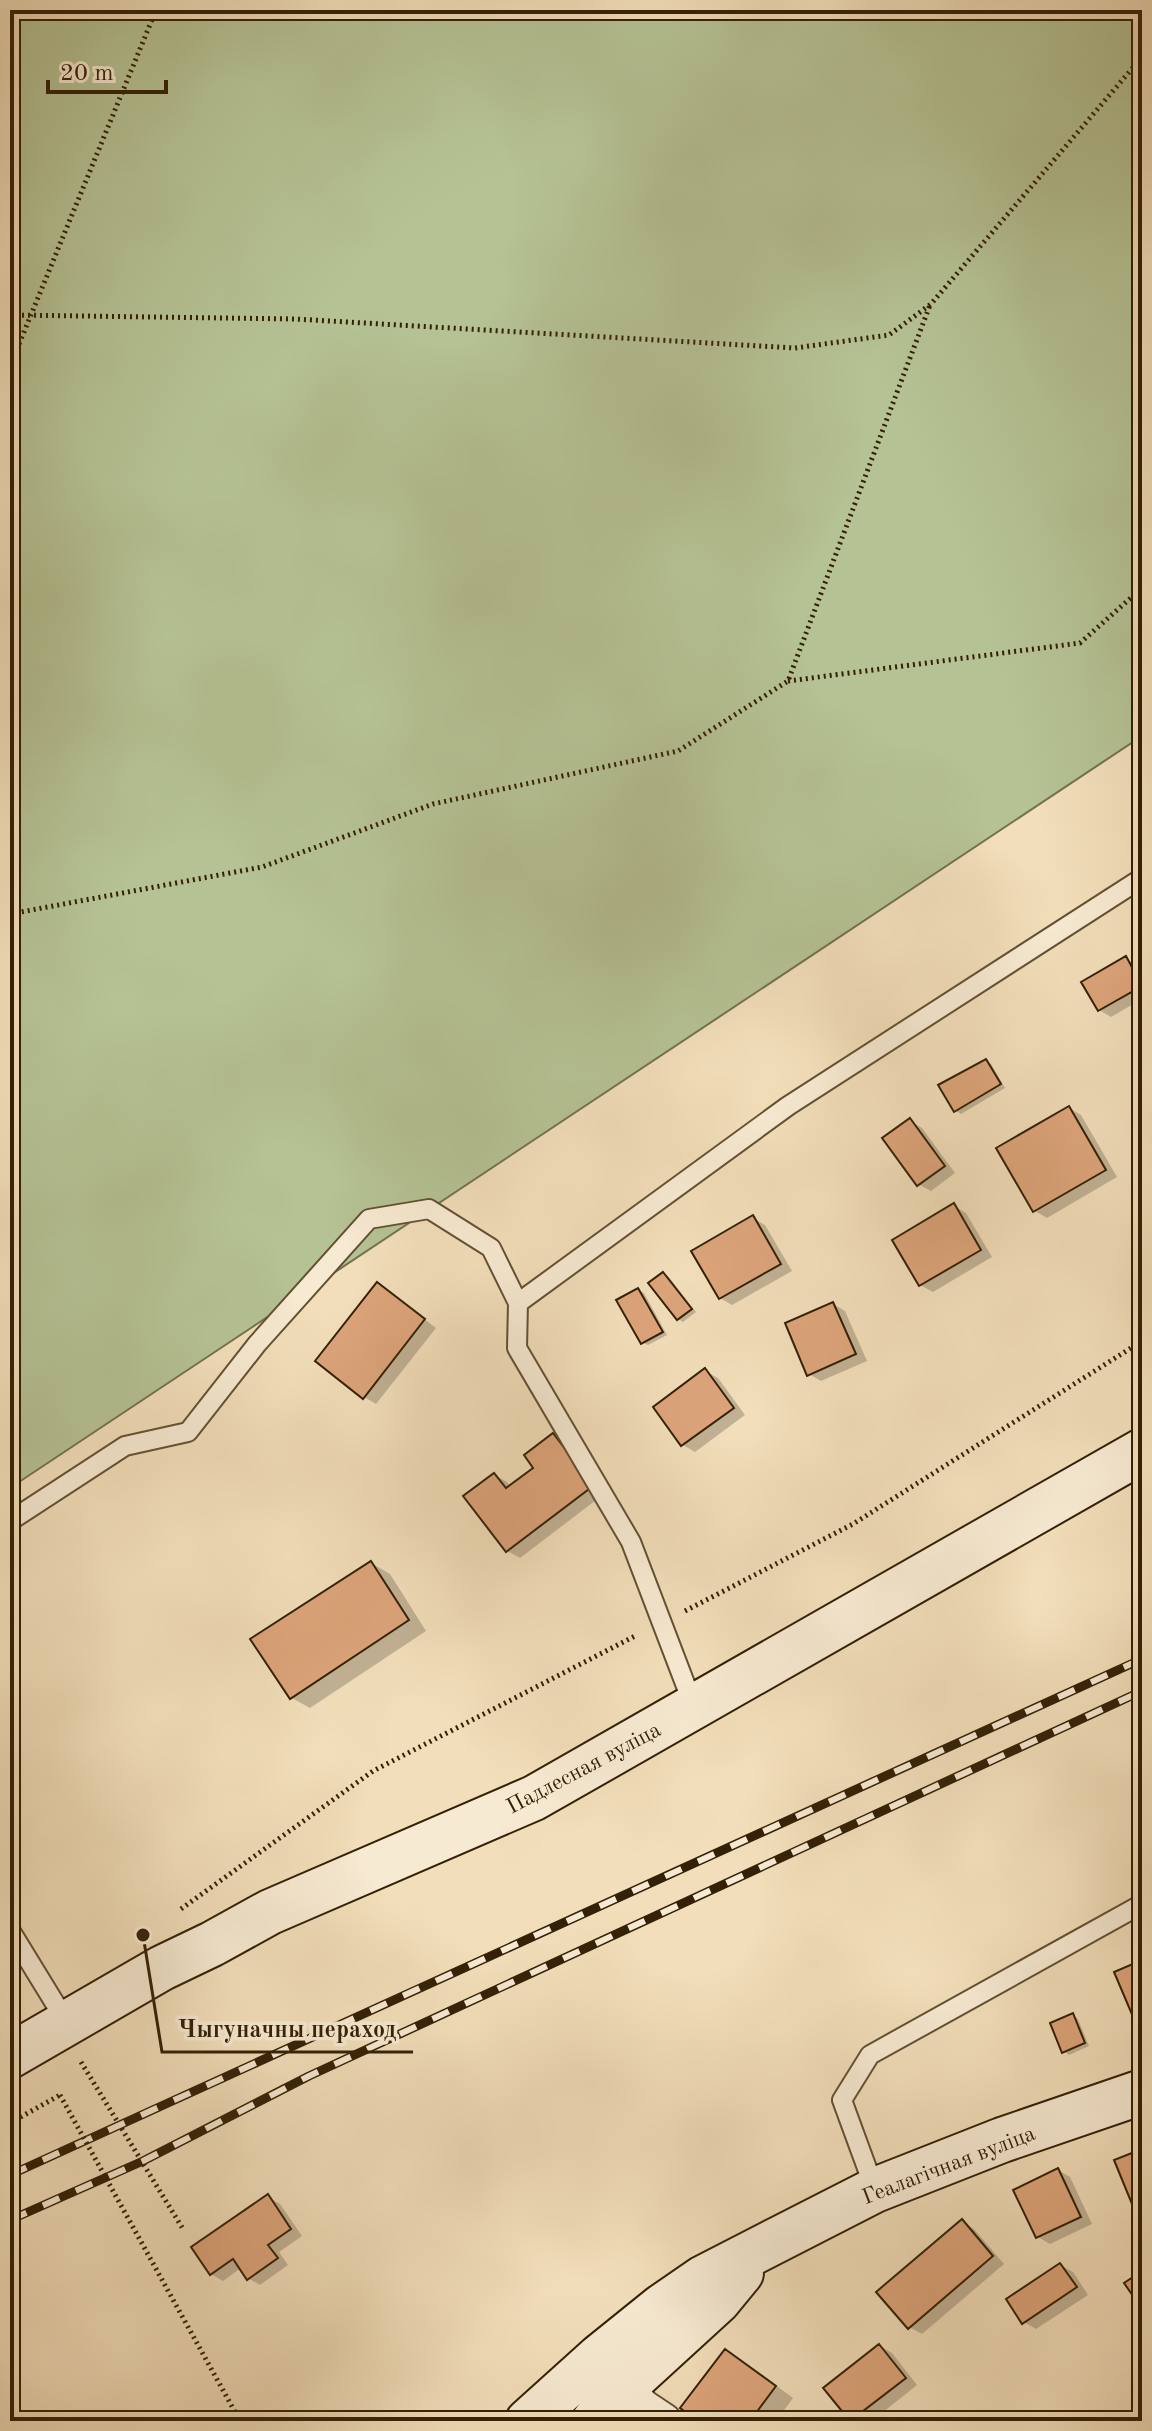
<svg xmlns="http://www.w3.org/2000/svg" width="1152" height="2431" font-family="'Old Standard TT',serif">
	<rect width="100%" height="100%" fill="#f2deba"/>
	<filter id="stains"><feTurbulence type="fractalNoise" baseFrequency=".0025" numOctaves="4"/><feColorMatrix values="0 0 0 0 .2 0 0 0 0 .09 0 0 0 0 .02 0 0 0 .5 -.17"/></filter>
	<radialGradient id="worn" r=".72"><stop offset=".6" stop-color="#630" stop-opacity="0"/><stop offset="1" stop-color="#630" stop-opacity=".3"/></radialGradient>
	<path fill="#b5c294" stroke="#74714d" stroke-width="2" d="M10 10H1142V736L10 1488Z"/>
	<path fill="#0003" d="M1126 959 1139 966 1142 972V999L1111 1017 1099 1010Z
		M986 1061 991 1064 1005 1088 961 1114 955 1110Z
		M1069 1108 1081 1115 1117 1177 1047 1218 1035 1211Z
		M910 1121 922 1128 955 1173 931 1191 918 1184Z
		M954 1206 966 1213 992 1257 933 1292 920 1285Z
		M753 1218 765 1225 792 1271 732 1305 720 1298Z
		M664 1274 669 1277 696 1312 683 1322 678 1319Z
		M638 1290 644 1293 667 1335 648 1345 642 1342Z
		M389 1292 436 1328 376 1404 364 1397Z
		M833 1304 845 1311 867 1361 821 1381 809 1374Z
		M705 1371 718 1378 745 1415 695 1452 683 1445 655 1408Z
		M554 1436 566 1443 604 1494 520 1558 507 1551 494 1475 507 1482 510 1487 536 1468Z
		M371 1563 390 1574 426 1631 310 1708 292 1698Z
		M1073 2016 1078 2019 1089 2046 1069 2055 1064 2051Z
		M1058 2170 1070 2177 1092 2224 1050 2244 1038 2237Z
		M268 2197 280 2204 302 2236 279 2252 288 2265 260 2285 248 2278 241 2268 223 2281 211 2274Z
		M962 2222 974 2229 1004 2264 922 2334 909 2327Z
		M1060 2265 1073 2272 1088 2295 1036 2329 1024 2322Z
		M880 2346 892 2353 917 2385 872 2421H853L826 2388Z
		M726 2352 744 2362 793 2398 776 2421H701Z"/>
	<path fill="#dda47a" stroke="#332006" stroke-width="2" d="M1126 956 1142 986 1098 1011 1081 982Z
		M986 1059 1001 1084 954 1112 938 1085Z
		M1069 1106 1106 1170 1033 1212 996 1148Z
		M910 1118 945 1166 917 1186 882 1138Z
		M954 1203 981 1250 919 1286 892 1240Z
		M753 1215 781 1264 719 1299 691 1251Z
		M663 1272 692 1309 677 1320 648 1283Z
		M377 1282 425 1319 363 1399 315 1361Z
		M638 1288 663 1332 641 1344 616 1300Z
		M833 1302 856 1354 807 1376 785 1323Z
		M705 1368 734 1408 681 1446 653 1407Z
		M553 1433 593 1486 506 1552 463 1496 494 1473 506 1488 533 1468 524 1455Z
		M371 1561 409 1620 290 1699 250 1639Z
		M1142 1960V2038L1114 1972Z
		M1073 2013 1085 2043 1062 2053 1050 2023Z
		M1142 2149V2200L1132 2204 1114 2160Z
		M1058 2168 1081 2217 1036 2238 1013 2190Z
		M268 2194 291 2229 268 2245 278 2258 247 2280 233 2259 210 2275 191 2247Z
		M962 2219 993 2256 908 2329 876 2292Z
		M1060 2263 1077 2287 1022 2324 1006 2299Z
		M1142 2271V2309L1124 2283Z
		M879 2344 906 2378 850 2421 823 2388Z
		M725 2349 776 2386 753 2417 764 2421H698L680 2408Z"/>
	<g fill="none" stroke-linecap="round" stroke-linejoin="round">
		<g stroke="#635033" stroke-width="22">
			<path id="lane" d="M10 1521 125 1446 188 1432 257 1344 369 1219 429 1209 491 1248 518 1303
				M694 1707 631 1542 517 1348 518 1303 788 1106 1142 878
				M10 1930 67 2023
				M875 2190 842 2100 870 2055 1142 1904"/>
		</g>
		<g stroke="#635033" stroke-width="38">
			<path id="street" d="M609 2370 643 2407 664 2421"/>
		</g>
		<g stroke="#332006" stroke-width="48">
			<path id="secondary" d="M10 2056 162 1968 212 1944 270 1912 534 1798 1142 1451
				M528 2421 599 2357 661 2307 703 2278 875 2190 1002 2140 1142 2092
				M594 2421 624 2387 718 2301 741 2273"/>
		</g>
		<path stroke="#332006" stroke-width="5" stroke-dasharray="2 4" stroke-linecap="butt" d="M10 315 295 319 795 348 889 335 931 304 1142 57
			M10 366 156 10
			M788 681 1080 643 1142 588
			M10 914 262 867 433 804 678 751 788 681 930 305
			M685 1611 853 1524 1142 1341
			M181 1909 373 1771 637 1635
			M81 2062 183 2229
			M10 2123 60 2095"/>
		<use href="#lane" stroke="#f7ead2" stroke-width="18"/>
		<use href="#street" stroke="#f7ead2" stroke-width="34"/>
		<use href="#secondary" stroke="#f7ead2" stroke-width="44"/>
		<g stroke="#332006" stroke-width="9">
			<path id="rail" d="M10 2175 1142 1659
				M10 2220 143 2161 309 2076 1142 1691"/>
		</g>
		<use href="#rail" stroke="#f7ead2" stroke-width="6" stroke-dasharray="18" stroke-linecap="butt"/>
		<path stroke="#332006" stroke-width="5" stroke-dasharray="2 4" stroke-linecap="butt" d="M60 2095 240 2421"/>
	</g>
	<g text-anchor="middle" stroke-width="7" stroke-linejoin="round" paint-order="stroke">
		<g font-size="22" fill="#332006" stroke="#f7ead2">
			<text transform="translate(583 1767) rotate(-28)" y="8">Падлесная вуліца</text>
			<text transform="translate(948 2164) rotate(-21)" y="8">Геалагічная вуліца</text>
		</g>
	</g>
	<path fill="none" stroke="#332006" stroke-width="3" d="M143 1935L162 2052H413"/>
	<circle fill="#332006" stroke="#f7ead2" stroke-width="3" cx="143" cy="1935" r="8"/>
	<g font-size="24" text-anchor="middle" font-weight="bold" fill="#332006" stroke="#f7ead2" stroke-width="7" stroke-linejoin="round" paint-order="stroke">
		<text x="287" y="2037">Чыгуначны пераход</text>
	</g>
	<rect width="1152" height="2431" fill="none" stroke="#f2deba" stroke-width="40"/>
	<rect x="12" y="12" width="1128" height="2407" fill="none" stroke="#332006" stroke-width="4"/>
	<rect x="20" y="20" width="1112" height="2391" fill="none" stroke="#332006" stroke-width="2"/>
	<path d="M48 80v12h118v-12" fill="none" stroke="#332006" stroke-width="4"/>
	<text x="60" y="80" font-size="24" fill="#332006" stroke="#f7ead2" stroke-width="6" paint-order="stroke">20 m</text>
	<rect width="100%" height="100%" filter="url(#stains)"/>
	<rect width="100%" height="100%" fill="url(#worn)"/>
</svg>
